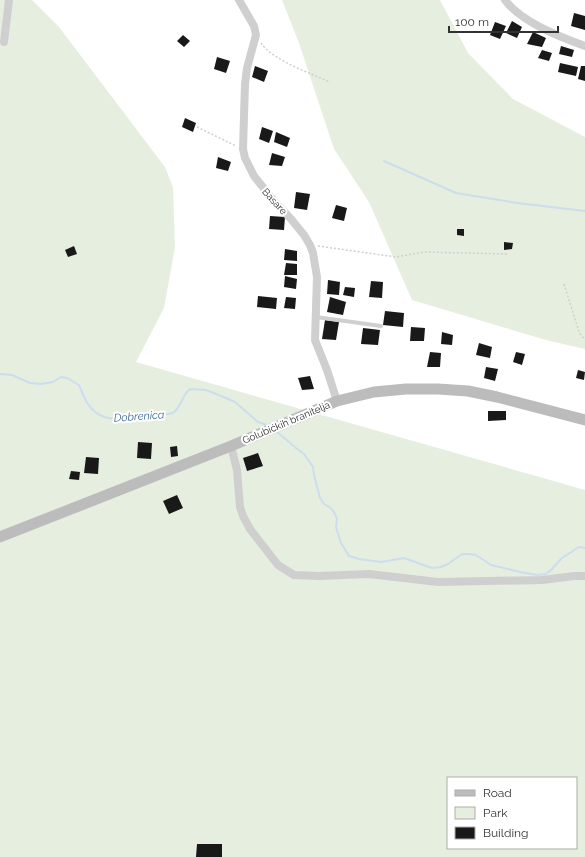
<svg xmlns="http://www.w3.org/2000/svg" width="585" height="857" font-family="Raleway,sans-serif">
	<rect width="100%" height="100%" fill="#fff"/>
	<path fill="#e6eee0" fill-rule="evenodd" d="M0 0H32L59 27 165 167 173 187 175 247 164 308 136 362 585 490V857H0ZM448 778H576V848H448Z
		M282 0H440L468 53 513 99 585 137V349L546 340 412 300 369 202 334 149 299 43Z"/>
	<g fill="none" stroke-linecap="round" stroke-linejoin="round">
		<path stroke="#cde" stroke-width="2" d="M384 161 456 193 517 203 585 211
			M0 374 12 375 30 383 41 384 53 382 61 377 67 378 79 385C82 391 84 399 88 404 102 426 127 418 147 415 156 413 167 417 174 412 182 406 182 395 190 389L206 390 226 398 235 402 258 422 270 426
			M276 431 296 448 304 454 313 467 314 475 320 498 324 504 331 508 335 514 337 519 336 527 341 543 349 556 359 559 381 562 404 558 432 568 441 567 448 564 462 554H469L476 555 491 565 520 572 537 575 546 574 551 570 562 558 579 547 585 548"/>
	</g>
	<path fill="#191919" d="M574 13 585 16V30L571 26Z
		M512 21 522 27 517 38 506 33Z
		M495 22 506 26 500 39 490 35Z
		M533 32 546 38 542 47 527 44Z
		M183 35 190 41 184 47 177 41Z
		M561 46 574 50 572 57 559 54Z
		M542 50 552 53 549 61 538 58Z
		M217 57 230 61 226 73 214 69Z
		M560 63 578 67 576 76 558 72Z
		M255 66 268 71 264 82 252 77Z
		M581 66H585V81L578 79Z
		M185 118 196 123 193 132 182 127Z
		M262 127 273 131 269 143 259 139Z
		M276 132 290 138 287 147 274 142Z
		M272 153 285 157 282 166 269 165Z
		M218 157 231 162 228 171 216 168Z
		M296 192 310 194 307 210 294 208Z
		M336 205 347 208 344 221 332 218Z
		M270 216 285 217 284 230 269 229Z
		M457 229H464V236L457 235Z
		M504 242 513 243 512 249 504 250Z
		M74 246 77 254 68 257 65 250Z
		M285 249 297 251V261L284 260Z
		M286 263 297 264V275H284Z
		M285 276 297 279 296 289 284 287Z
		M328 280 340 282 339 295 327 294Z
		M371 281 383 282 382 298 369 297Z
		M345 287 355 288 354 297 343 295Z
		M258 296 277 298 276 309 257 307Z
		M286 297 296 298 295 309 284 308Z
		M330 297 346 302 343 315 327 312Z
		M385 311 404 313 403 327 383 325Z
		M325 320 339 322 336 340 322 339Z
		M411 327 425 328 424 341H410Z
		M363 328 380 330 378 345 361 344Z
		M442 332 453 335 452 345 441 344Z
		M479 343 492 347 490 358 476 355Z
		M430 352 441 353 440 367H427Z
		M516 352 525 354 522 365 513 362Z
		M486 367 498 369 495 381 484 378Z
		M578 370 585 372 584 380 576 378Z
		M310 376 314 389 302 390 298 378Z
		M488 411H506V420L488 421Z
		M138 442 152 443 151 459 137 458Z
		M177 446 178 456 171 457 170 447Z
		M258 453 263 466 247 471 243 458Z
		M86 457 99 458 98 474 84 473Z
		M71 471 80 472 79 480 69 479Z
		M177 495 183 508 169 514 163 501Z
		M197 844H222V857H196Z"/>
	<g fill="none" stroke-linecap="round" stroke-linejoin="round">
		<path stroke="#cfcfcf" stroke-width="1.5" stroke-dasharray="2 2" stroke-linecap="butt" d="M261 43C272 60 312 74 330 82
			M197 127 236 146
			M318 246 396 257 424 252 507 254
			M564 284 579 332 585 340"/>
		<path stroke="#cfcfcf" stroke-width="4" d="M316 317 381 326"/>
		<path stroke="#cfcfcf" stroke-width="8" d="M239 0 254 26 256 35 247 68 245 84 243 149 245 158 254 176 274 201 291 219 304 235 310 245 313 253 317 277 315 340 327 370 337 401
			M505 0C521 22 560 37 585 46
			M4 42 9 0
			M231 446 237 470 240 507 243 516 250 529 278 565 294 575 319 576 369 574 438 582 542 580 574 576H585"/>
		<path stroke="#bcbcbc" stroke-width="11" d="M0 537 231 446 337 401 374 392 406 389H438L468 391 497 397 585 420"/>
	</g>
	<g text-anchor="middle" stroke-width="4" stroke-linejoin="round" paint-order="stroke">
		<g font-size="10" fill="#323232" stroke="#fff">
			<text transform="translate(275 201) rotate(48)" y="4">Basare</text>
			<text transform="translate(286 422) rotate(-23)" y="4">Golubićkih branitelja</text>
		</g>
		<g font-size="11" font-style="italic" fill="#3c6a97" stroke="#fff">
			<text transform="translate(139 416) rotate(-4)" y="4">Dobrenica</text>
		</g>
	</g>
	<rect x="447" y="777" width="130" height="72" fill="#ffffff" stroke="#adadad"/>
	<rect x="455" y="790" width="20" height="6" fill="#bcbcbc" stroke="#adadad"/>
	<text x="483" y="797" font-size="12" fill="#323232">Road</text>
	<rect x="455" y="807" width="20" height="12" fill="#e6eee0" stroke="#adadad"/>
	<text x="483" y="817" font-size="12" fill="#323232">Park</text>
	<rect x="455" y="827" width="20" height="12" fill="#191919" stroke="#adadad"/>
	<text x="483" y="837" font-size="12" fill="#323232">Building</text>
	<path d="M449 26v6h109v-6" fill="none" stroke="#323232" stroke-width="2"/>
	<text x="455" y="26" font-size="12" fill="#323232" stroke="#ffffff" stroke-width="3" paint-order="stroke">100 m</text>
</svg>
